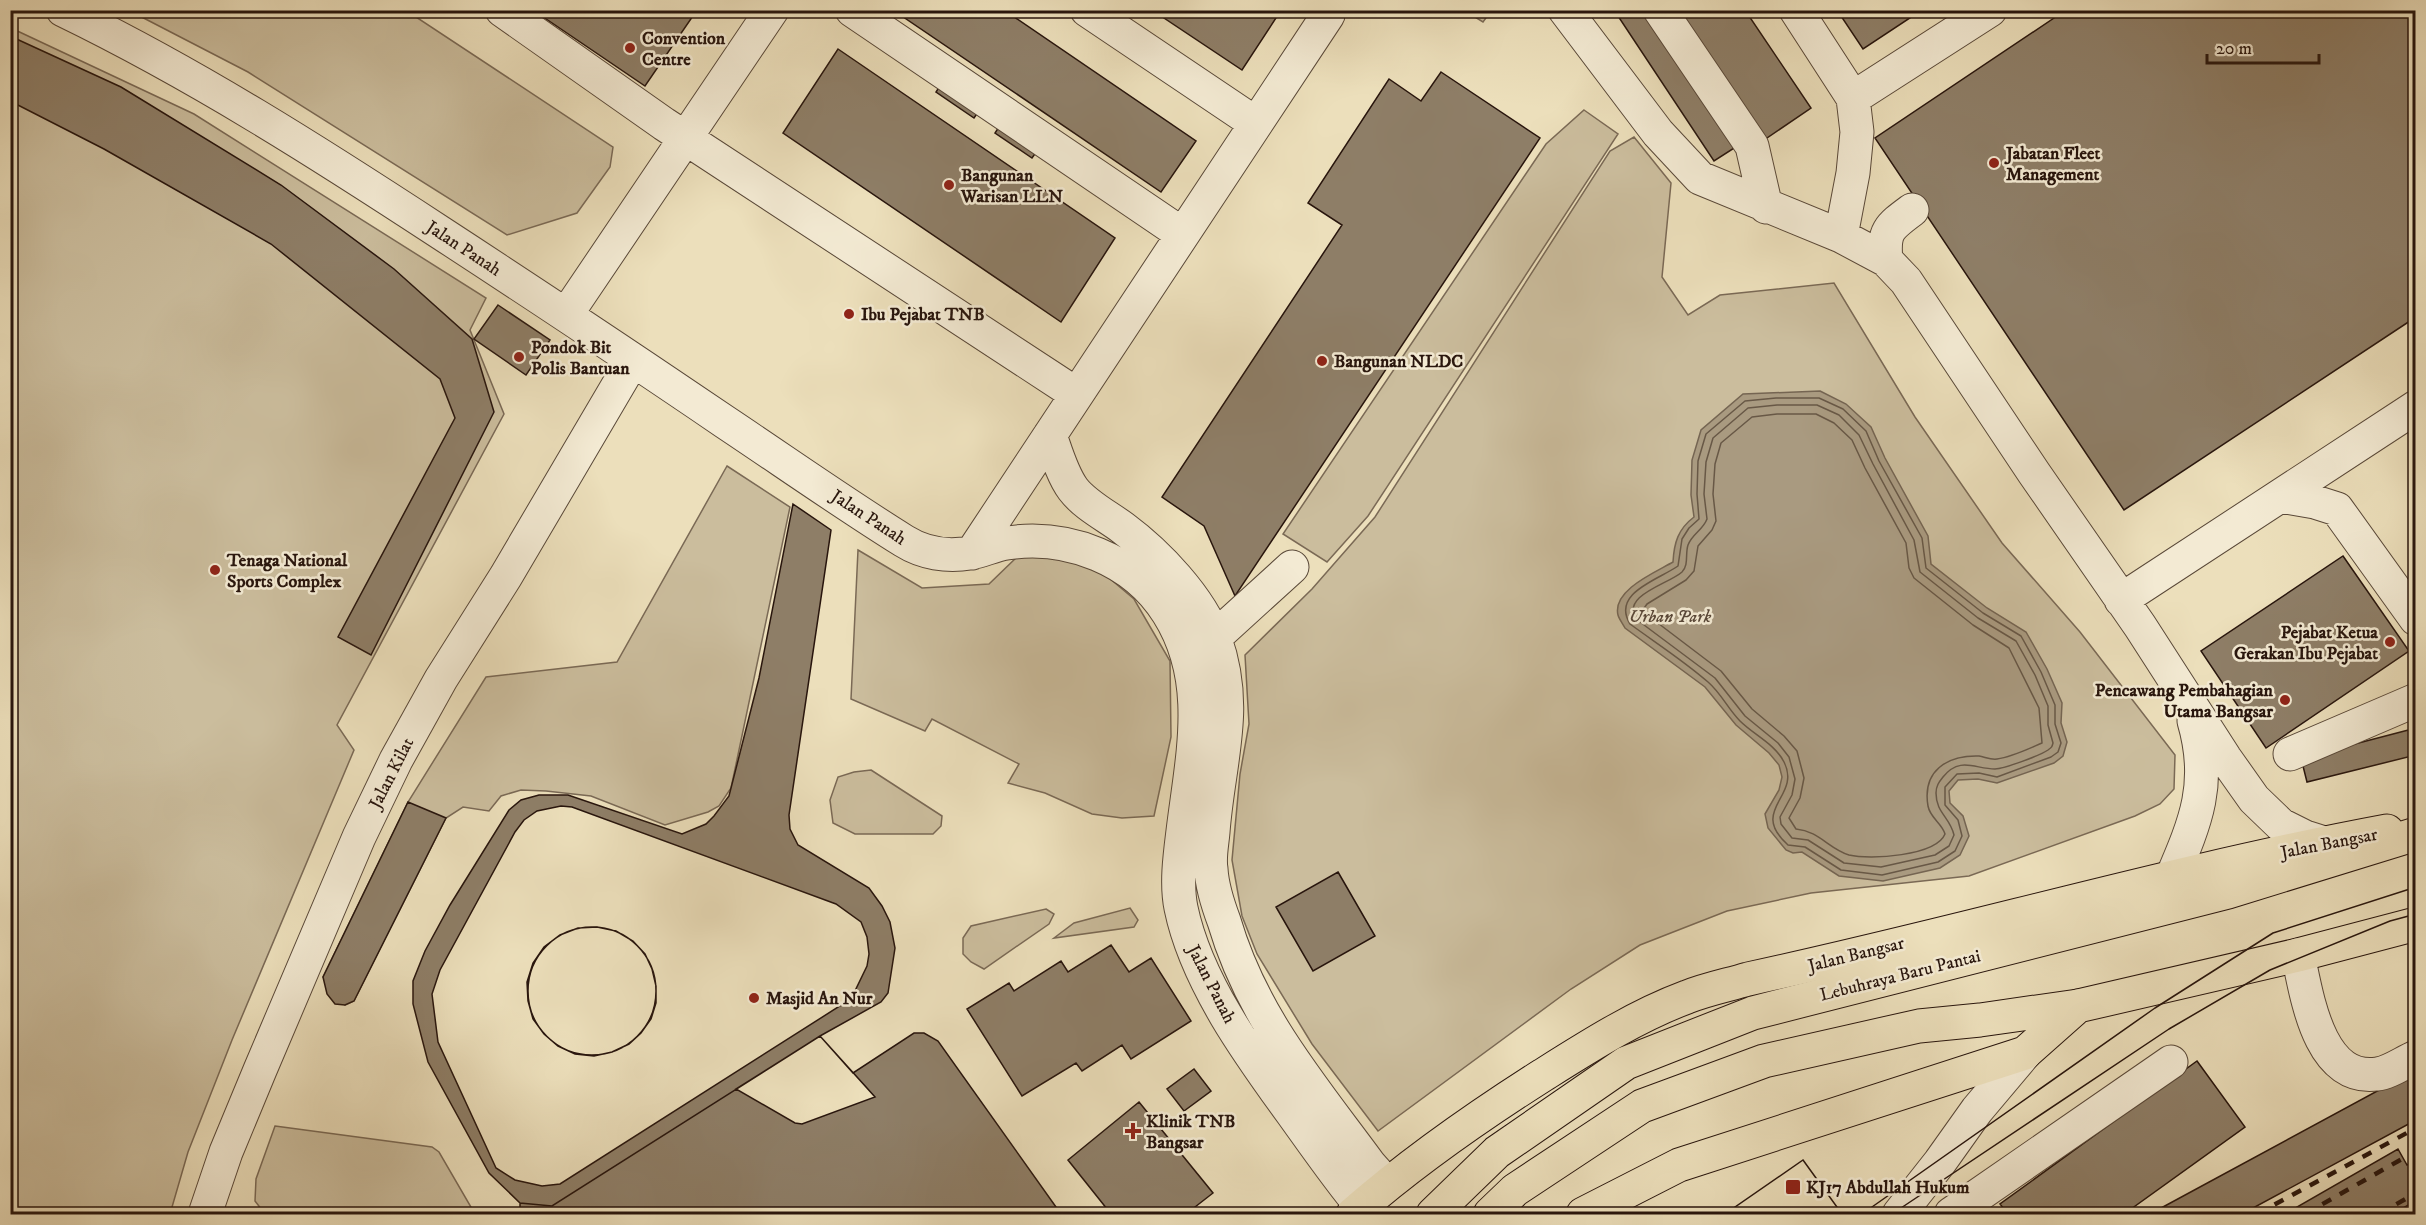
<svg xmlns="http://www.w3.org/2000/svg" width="2426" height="1225" font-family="'IM FELL DW Pica',serif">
	<rect width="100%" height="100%" fill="#ecdfbb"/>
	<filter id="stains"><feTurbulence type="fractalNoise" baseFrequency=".00333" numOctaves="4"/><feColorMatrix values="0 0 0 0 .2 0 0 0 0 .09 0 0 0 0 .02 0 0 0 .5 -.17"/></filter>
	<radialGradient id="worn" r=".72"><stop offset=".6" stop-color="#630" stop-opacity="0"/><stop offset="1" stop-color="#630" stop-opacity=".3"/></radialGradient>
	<path fill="#cbbd9d" stroke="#7a6955" stroke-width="1.5" d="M130 11H407L613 147 610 167 577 213 507 235 248 72Z
		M1465 11H1491L1483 22Z
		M11 28 194 114 486 298 470 330 504 414 337 725 354 750 232 1040 188 1152 170 1214H11Z
		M1584 110 1618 134 1368 516 1327 562 1283 534 1546 144Z
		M1634 137 1671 183 1662 277 1688 315 1720 295 1834 283 1915 417 2002 543 2080 632 2175 755 2174 789 2160 804 2135 816 1969 876 1811 893 1727 911 1640 945 1571 989 1378 1131 1312 1044 1257 954 1242 916 1232 860 1240 774 1249 724 1245 655 1312 589 1375 517 1610 151Z
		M727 466 790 507 731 788 719 806 708 812 665 825 591 796 546 791 521 790 501 796 489 811 463 807 446 818 354 1001 345 1005 323 977 408 802 486 677 617 662Z
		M858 550 922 588 989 584 1017 557 1065 555 1096 567 1134 599 1170 661 1171 737 1154 816 1122 818 1092 814 1045 793 1008 783 1019 764 932 719 925 731 851 699Z
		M871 770 942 816 941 826 933 834H855L833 823 830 800 838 777 854 772Z
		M1130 908 1138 920 1134 927 1054 938 1074 923Z
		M1046 909 1054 914 1049 924 984 969 971 962 963 954V938L971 926Z
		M275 1126 432 1147 439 1152 475 1214H265L255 1201 256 1179Z"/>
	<path fill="#a99a80" stroke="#756552" stroke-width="1.5" d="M1820 391 1846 404 1871 427 1885 458 1928 536 1931 564 1987 608 2026 632 2047 669 2062 703 2061 723 2067 742 2063 756 2054 763 1997 783 1978 779 1958 780 1949 791 1950 803 1963 816 1969 836 1960 855 1940 868 1883 881 1839 876 1802 852 1793 853 1786 850 1768 828 1765 814 1779 790 1782 777 1779 765 1769 753 1736 725 1705 687 1625 628C1623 624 1619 619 1618 615 1612 590 1656 572 1673 562 1674 543 1678 529 1694 517L1691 495 1692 460 1701 430 1743 394Z"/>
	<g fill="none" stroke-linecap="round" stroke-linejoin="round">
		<path stroke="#685846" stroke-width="1.5" d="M1776 398H1819L1843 409 1866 431 1879 461 1922 538 1926 568 1983 613 2021 636 2041 672 2055 705V724L2061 743 2058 752 2051 757 1997 777 1979 773 1957 774 1945 787V805L1958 820 1962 836 1955 851 1938 862 1882 875 1841 870 1805 847 1788 845C1748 809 1802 797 1784 762 1775 744 1754 735 1740 721 1728 709 1721 693 1708 682 1684 661 1656 643 1630 624 1611 593 1658 580 1678 566L1682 539 1689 528 1699 519 1697 494 1698 461 1706 434 1745 401Z
			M1777 405H1817L1839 415 1859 435 1873 464 1914 540 1920 572 1978 618 2016 641 2035 675 2048 706V725L2053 743C2052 747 2052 747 2048 750 2041 755 2004 769 1995 769 1975 769 1960 756 1943 777 1939 782 1936 786 1936 793 1936 813 1950 817 1954 835L1949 846 1935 855 1881 867 1844 863 1808 840 1792 838 1781 824 1780 817 1792 795 1795 779 1789 757 1778 743 1745 716 1715 678 1636 619C1621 595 1669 584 1682 572 1689 565 1685 554 1688 545 1692 534 1703 530 1707 519L1704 494 1706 462 1713 438 1748 408Z
			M1777 414H1816L1834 423 1852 440 1865 468 1906 543 1909 568 1914 578 1973 625 2009 648 2039 708 2042 743C2028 749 2012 757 1997 759 1991 760 1985 757 1979 756 1947 755 1922 771 1928 806 1930 818 1942 823 1945 834 1936 856 1870 860 1849 855 1829 849 1819 831 1796 829L1789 818 1800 798 1804 778 1797 751 1784 736 1752 709 1721 671 1642 611 1647 604 1686 580 1694 571 1698 546 1712 530 1716 521 1713 494 1715 464 1721 443 1752 417Z"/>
	</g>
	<path fill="#8e7e67" stroke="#28150d" stroke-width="1.5" fill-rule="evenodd" d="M533 10H697L645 86Z
		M893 10H1004L1196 141 1161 192Z
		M1152 10H1264L1276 18 1242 70Z
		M1614 10H1653L1742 143 1714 161Z
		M1677 10H1745L1811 108 1764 140Z
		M1837 10H1922L1863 49Z
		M2066 10H2416V317L2124 510 1875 138Z
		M10 36 121 87 281 185 394 269 472 339 494 412 371 655 338 637 455 418 440 379 271 244 104 149 10 101Z
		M838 49 1115 238 1061 322 783 133Z
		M1441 72 1540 138 1235 596 1204 526 1162 497 1342 225 1308 203 1389 79 1421 101Z
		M945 78 983 105 974 118 936 92Z
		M1004 119 1042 144 1032 158 995 133Z
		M498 305 550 340 526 375 474 339Z
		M793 504 831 530 789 815 790 829 798 845 869 888 882 906 890 922 895 948 888 993 881 1002 820 1036 552 1206 520 1203 489 1173 428 1062 413 1004V981L425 951 450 905 509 810 521 800 539 795H568L682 834 706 824 714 816 729 796 759 678Z
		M2343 556 2409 651 2266 748 2201 651Z
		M2416 728V755L2307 782 2301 758Z
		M408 802 446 818 354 1001 345 1005 335 1004 327 994 323 977Z
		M561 806 572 807 836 904 861 922 867 937 869 954 867 966 853 995H857L560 1184 542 1186 515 1180 496 1168 438 1042 432 994 440 970 515 832 524 820 537 811ZM597 927 616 931 633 941 645 954 652 969 656 986V1003L651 1019 641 1033 629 1044 612 1052 594 1056 575 1054 558 1046 544 1034 533 1019 528 1001 527 982 533 963 544 947 560 935 578 928Z
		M1338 872 1375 936 1313 971 1276 907Z
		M528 991a64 64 0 1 1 128 0a64 64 0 1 1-128 0Z
		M1111 945 1129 972 1151 958 1191 1021 1131 1059 1122 1045 1082 1071 1076 1063 1022 1096 967 1009 1009 983 1014 991 1061 961 1068 972Z
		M914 1033H924L938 1041 1061 1214H520V1203L552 1206 820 1036 853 1073Z
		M820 1036 875 1097 802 1124 795 1123 736 1089Z
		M2197 1061 2245 1127 2124 1214H2008L2000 1204Z
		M1194 1069 1211 1091 1184 1111 1167 1089Z
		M2416 1070V1120L2242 1214H2150Z
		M1139 1102 1213 1193 1186 1214H1111L1068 1160Z
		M2398 1149 2407 1165 2416 1160V1201L2392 1214H2285Z
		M1803 1160 1842 1214H1725Z
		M1803 1160 1842 1214H1725Z"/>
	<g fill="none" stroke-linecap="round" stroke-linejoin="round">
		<g stroke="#594838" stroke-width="35">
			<path id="minor" d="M63 10C195 74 319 153 441 233 536 295 631 358 725 422 785 462 843 503 904 541 923 553 947 557 970 553 982 551 994 545 1007 543 1068 534 1134 559 1168 613 1211 681 1192 756 1183 831 1180 855 1176 884 1181 908 1196 981 1249 1054 1292 1113 1315 1145 1337 1177 1362 1207
				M502 10 664 124 1076 394
				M852 10 1182 234
				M1087 10 1255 123
				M1565 10 1658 133 1700 178 1841 236 1886 260 1906 281 2034 473 2140 626 2225 758 2254 799 2281 825 2305 837 2324 843
				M1660 10 1752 146 1766 207
				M1796 10 1853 98 1857 132 1853 173 1841 236
				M1853 98 1990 10
				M1886 260C1883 231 1889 227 1912 210
				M566 315 772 10
				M1050 435C1056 452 1062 474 1073 489 1085 505 1107 516 1123 528 1158 554 1200 598 1215 639 1240 708 1218 763 1213 832 1212 844 1209 857 1211 869 1212 886 1218 905 1224 921 1252 1017 1312 1086 1370 1165L1387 1184
				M2280 496 2315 502 2337 509 2416 619
				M972 553 1328 15 1321 10
				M2121 600 2416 407
				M1214 638 1292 567
				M2290 754 2416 700
				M2172 877C2196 821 2212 783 2194 721
				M2298 955C2307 997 2319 1082 2377 1074 2389 1073 2404 1062 2416 1057
				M205 1214 226 1152 260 1070 359 837 396 760 441 679 506 576 633 360
				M1899 1214 1940 1162 1977 1110 2025 1053
				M1951 1214 2171 1062"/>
		</g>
		<g stroke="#28150d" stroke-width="35">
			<path id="major" d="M1353 1214C1412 1162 1477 1117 1543 1075 1589 1046 1636 1016 1687 997 1707 989 1728 985 1748 979 1962 933 2172 871 2387 831
				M1583 1214 1679 1165 2025 1053 2078 1006 2298 955 2416 924"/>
		</g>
		<g stroke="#28150d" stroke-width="35">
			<path id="highway" d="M1433 1214 1497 1152 1626 1063 1753 1013 2228 892 2416 834
				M1490 1214 1515 1190 1642 1106 1764 1061 1919 1026 1980 1020 2078 1006"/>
		</g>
		<use href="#minor" stroke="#f3ead3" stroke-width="33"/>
		<use href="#major" stroke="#ecdfbb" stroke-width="33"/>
		<use href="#highway" stroke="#ecdfbb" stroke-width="33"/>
		<path stroke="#28150d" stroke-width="1.5" d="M1862 1214 2155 1008 2273 933 2416 887
			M1892 1214 2169 1029 2270 970 2390 921 2416 914"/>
		<path stroke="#28150d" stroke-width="4.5" stroke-dasharray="10 10" stroke-linecap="butt" d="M2257 1214 2416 1128
			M2305 1214 2416 1151
			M2379 1214 2416 1193"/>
	</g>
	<g fill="#8f2418" stroke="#f3ead3" stroke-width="2">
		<circle cx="630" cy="48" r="6"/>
		<circle cx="1994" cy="163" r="6"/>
		<circle cx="949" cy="185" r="6"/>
		<circle cx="849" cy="314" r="6"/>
		<circle cx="519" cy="357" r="6"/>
		<circle cx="1322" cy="361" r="6"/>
		<circle cx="215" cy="570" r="6"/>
		<circle cx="2390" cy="642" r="6"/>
		<circle cx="2285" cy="700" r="6"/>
		<circle cx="754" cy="998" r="6"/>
		<path d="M1130 1122h6v6h6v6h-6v6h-6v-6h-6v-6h6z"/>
		<rect x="1785" y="1179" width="16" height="16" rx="3"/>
	</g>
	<g text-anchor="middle" stroke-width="5" stroke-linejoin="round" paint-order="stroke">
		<g font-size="18" font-weight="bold" fill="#28150d" stroke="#f3ead3" text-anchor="start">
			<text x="642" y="44">Convention<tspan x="642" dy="21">Centre</tspan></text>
			<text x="2006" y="159">Jabatan Fleet<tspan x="2006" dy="21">Management</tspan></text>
			<text x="961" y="181">Bangunan<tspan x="961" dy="21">Warisan LLN</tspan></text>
			<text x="861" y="320">Ibu Pejabat TNB</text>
			<text x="531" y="353">Pondok Bit<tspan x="531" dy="21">Polis Bantuan</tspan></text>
			<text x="1334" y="367">Bangunan NLDC</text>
			<text x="227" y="566">Tenaga National<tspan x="227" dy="21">Sports Complex</tspan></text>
			<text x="2378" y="638" text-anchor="end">Pejabat Ketua<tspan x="2378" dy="21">Gerakan Ibu Pejabat</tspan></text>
			<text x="2273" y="696" text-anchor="end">Pencawang Pembahagian<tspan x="2273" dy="21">Utama Bangsar</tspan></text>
			<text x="766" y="1004">Masjid An Nur</text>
			<text x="1146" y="1127">Klinik TNB<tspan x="1146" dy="21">Bangsar</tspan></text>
			<text x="1806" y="1193">KJ17 Abdullah Hukum</text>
		</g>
		<g font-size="18" fill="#28150d" stroke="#f3ead3">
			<text transform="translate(464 248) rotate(33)" y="6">Jalan Panah</text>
			<text transform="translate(869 517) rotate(33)" y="6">Jalan Panah</text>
			<text transform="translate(391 773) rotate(-63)" y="6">Jalan Kilat</text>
			<text transform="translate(2329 843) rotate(-11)" y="6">Jalan Bangsar</text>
			<text transform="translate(1856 954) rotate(-14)" y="6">Jalan Bangsar</text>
			<text transform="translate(1900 975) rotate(-14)" y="6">Lebuhraya Baru Pantai</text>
			<text transform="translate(1212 984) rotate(63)" y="6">Jalan Panah</text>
		</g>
		<g font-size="18" font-style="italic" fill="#594738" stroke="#f3ead3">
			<text x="1670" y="622">Urban Park</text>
		</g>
	</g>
	<rect width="2426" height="1225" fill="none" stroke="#ecdfbb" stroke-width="36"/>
	<rect x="12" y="12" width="2402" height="1201" fill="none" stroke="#28150d" stroke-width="3"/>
	<rect x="18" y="18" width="2390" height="1189" fill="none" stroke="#28150d" stroke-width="1.5"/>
	<path d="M2207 54v9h112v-9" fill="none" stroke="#28150d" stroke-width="3"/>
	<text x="2216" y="54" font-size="18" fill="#28150d" stroke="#f3ead3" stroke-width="4.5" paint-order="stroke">20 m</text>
	<rect width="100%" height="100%" filter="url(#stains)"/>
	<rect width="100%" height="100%" fill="url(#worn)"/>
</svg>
